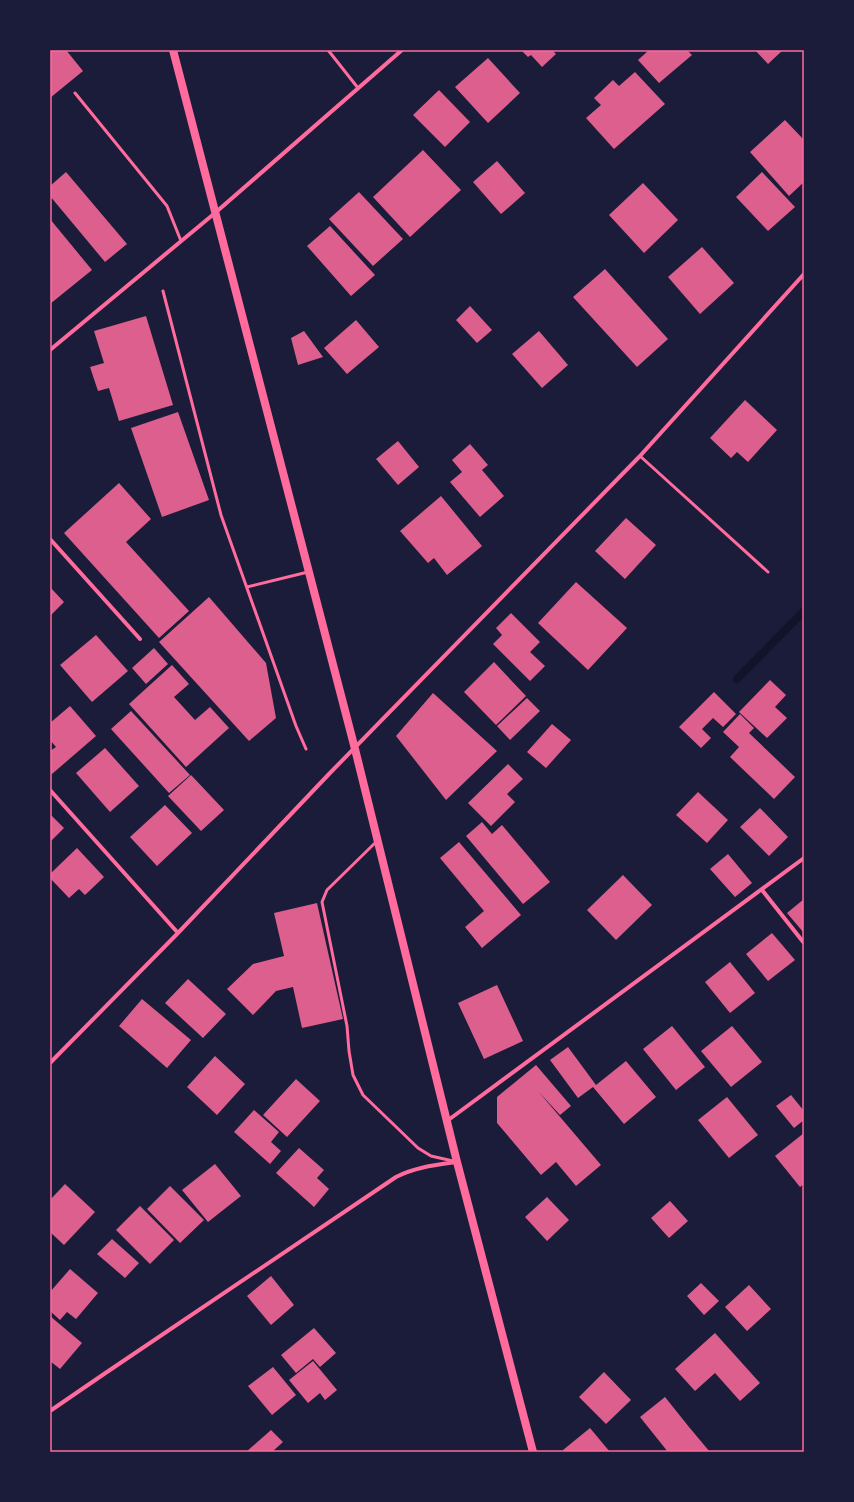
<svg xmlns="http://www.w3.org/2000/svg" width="854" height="1502" font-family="'Fira Sans',sans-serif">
	<rect width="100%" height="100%" fill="#1b1b3a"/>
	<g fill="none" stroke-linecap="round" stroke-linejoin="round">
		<path stroke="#12122b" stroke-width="8" d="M737 679 804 611"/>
	</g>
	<path fill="#dd5f8e" d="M50 50H66L83 71 50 98Z
		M521 50H552L556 54 542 67 531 55 528 57Z
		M649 50H687L692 55 659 83 638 60Z
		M755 50H783L768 64Z
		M488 58 520 93 488 123 455 87Z
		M635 72 665 104 614 149 586 118 601 105 594 98 613 80 619 86Z
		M439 90 470 122 445 147 413 115Z
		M785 120 804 140V182L789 196 750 152Z
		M423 150 461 190 410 237 373 197Z
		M497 161 525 193 501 214 473 182Z
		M66 172 127 244 105 262 50 196V186Z
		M762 172 795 207 768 231 736 197Z
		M643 183 678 220 644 253 609 215Z
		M359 192 403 239 373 266 329 219Z
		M50 219 92 270 50 304Z
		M330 226 375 275 351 296 307 246Z
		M702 247 734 283 700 314 668 277Z
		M605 269 668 339 637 367 573 297Z
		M470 306 492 330 477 343 456 320Z
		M146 316 173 405 119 421 109 388 98 391 90 367 104 363 94 331Z
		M356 320 379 347 347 374 324 348Z
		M304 331 323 357 298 365 291 338Z
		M539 331 568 365 542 388 512 354Z
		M745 400 777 430 748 462 737 452 731 458 710 438Z
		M178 412 209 500 162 517 131 428Z
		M398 441 419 467 398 485 376 459Z
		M470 444 488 465 482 470 504 496 480 517 450 482 462 472 452 460Z
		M119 483 151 519 126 542 189 611 159 638 64 533Z
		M441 496 482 546 447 575 434 558 428 563 400 531Z
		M626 518 656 545 625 579 595 551Z
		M576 582 627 628 588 670 538 623Z
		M50 587 64 602 50 616Z
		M209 597 266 663 276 718 249 741 159 642Z
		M511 613 540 642 530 652 545 666 530 681 493 644 502 635 496 628Z
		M96 635 128 671 92 702 60 665Z
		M154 648 168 664 146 684 132 668Z
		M494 662 526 696 496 725 464 692Z
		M172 665 189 684 174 697 195 720 210 707 229 728 186 767 129 704Z
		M770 680 786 695 775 707 787 718 767 738 739 712Z
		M714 692 736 714 723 727 713 718 702 729 711 738 701 748 679 727Z
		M433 693 497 751 446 800 396 736Z
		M527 698 540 711 510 740 497 726Z
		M70 706 96 736 52 774 50 772V751L56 747 50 740V723Z
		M131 711 190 775 169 793 111 729Z
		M740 714 754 728 749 733 795 777 774 799 730 757 739 747 723 732Z
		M552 724 571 740 546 768 527 752Z
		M105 748 139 786 110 812 76 773Z
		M508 764 523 779 507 794 515 802 491 826 468 803Z
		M191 775 224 810 201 831 168 796Z
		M698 792 728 820 707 843 676 815Z
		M165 805 192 833 157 866 130 837Z
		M760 808 788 837 769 856 740 827Z
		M50 814 64 828 50 842Z
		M482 822 492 834 502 825 550 882 523 904 466 836Z
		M459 842 521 915 482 948 465 927 484 911 440 858Z
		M77 848 104 877 85 895 79 889 69 898 50 878V874Z
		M728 854 752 883 735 897 710 869Z
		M623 875 652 905 616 940 587 910Z
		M804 899V933L787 913Z
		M317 903 343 1019 302 1028 293 987 276 991 253 1015 227 989 253 964 284 956 274 913Z
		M772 933 795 960 768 981 746 954Z
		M730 962 755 993 730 1013 705 982Z
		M188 979 226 1014 203 1038 165 1003Z
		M497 985 523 1041 484 1059 458 1003Z
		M142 999 191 1040 167 1068 119 1026Z
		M672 1026 705 1067 676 1090 643 1049Z
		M732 1026 762 1062 731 1087 701 1051Z
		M568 1047 596 1085 626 1061 656 1097 624 1124 593 1087 578 1098 550 1060Z
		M215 1056 245 1084 217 1115 187 1087Z
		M536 1065 571 1106 560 1115 538 1091 601 1165 576 1186 556 1162 541 1175 497 1123V1097Z
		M296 1079 320 1101 287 1137 263 1115Z
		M791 1095 804 1111V1120L794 1128 776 1106Z
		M727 1097 758 1135 729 1158 698 1120Z
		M254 1110 279 1132 271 1142 281 1151 270 1164 234 1132Z
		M804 1133V1184L800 1187 775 1156Z
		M299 1148 324 1170 317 1178 329 1189 314 1207 276 1173Z
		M215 1164 241 1196 208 1222 182 1190Z
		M65 1184 95 1212 64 1245 50 1232V1200Z
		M170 1186 204 1220 180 1243 147 1209Z
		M547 1197 569 1220 547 1241 525 1217Z
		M670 1201 688 1221 669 1238 651 1218Z
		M140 1206 174 1240 150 1264 116 1230Z
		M112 1239 139 1263 125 1278 97 1254Z
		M70 1269 98 1293 76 1319 67 1312 60 1320 50 1311V1292Z
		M271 1276 294 1305 271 1325 247 1296Z
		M701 1283 719 1301 704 1315 687 1296Z
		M749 1285 771 1309 747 1331 725 1307Z
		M50 1316 82 1343 60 1369 50 1361Z
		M314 1328 336 1353 320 1367 313 1359 296 1373 281 1355Z
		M715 1333 760 1383 740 1401 715 1373 695 1391 675 1369Z
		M313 1361 337 1390 325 1400 320 1393 308 1403 289 1380Z
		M273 1367 296 1395 272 1415 248 1386Z
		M604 1372 631 1400 606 1424 579 1397Z
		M665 1397 689 1427 710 1452H668L640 1417Z
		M590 1428 610 1452H565L563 1450Z
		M271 1430 283 1442 272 1452H246Z"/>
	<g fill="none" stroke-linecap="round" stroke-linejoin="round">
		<path stroke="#ff6b9d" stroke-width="3" d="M328 50 358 88
			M75 93 167 206 181 241
			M163 291 221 515 296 726 306 749
			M640 456 768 572
			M247 587 308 572
			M376 842 327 890 322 902 347 1026 349 1051 353 1075 363 1095 418 1148 431 1156 453 1161"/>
		<path stroke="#ff6b9d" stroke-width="4" d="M50 350 215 213 402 50
			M50 539 140 639
			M50 790 178 933
			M762 890 804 943
			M50 1063 178 933 329 774 640 456 804 274
			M447 1121 804 858
			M50 1411 104 1374 396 1177C416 1167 436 1165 457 1162"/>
		<path stroke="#ff6b9d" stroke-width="8" d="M173 50 355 749 457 1162 533 1452"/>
	</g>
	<rect width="854" height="1502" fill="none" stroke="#1b1b3a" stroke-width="102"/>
	<rect x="51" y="51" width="752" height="1400" fill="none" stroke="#ff6b9d" stroke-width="1.5"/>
</svg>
